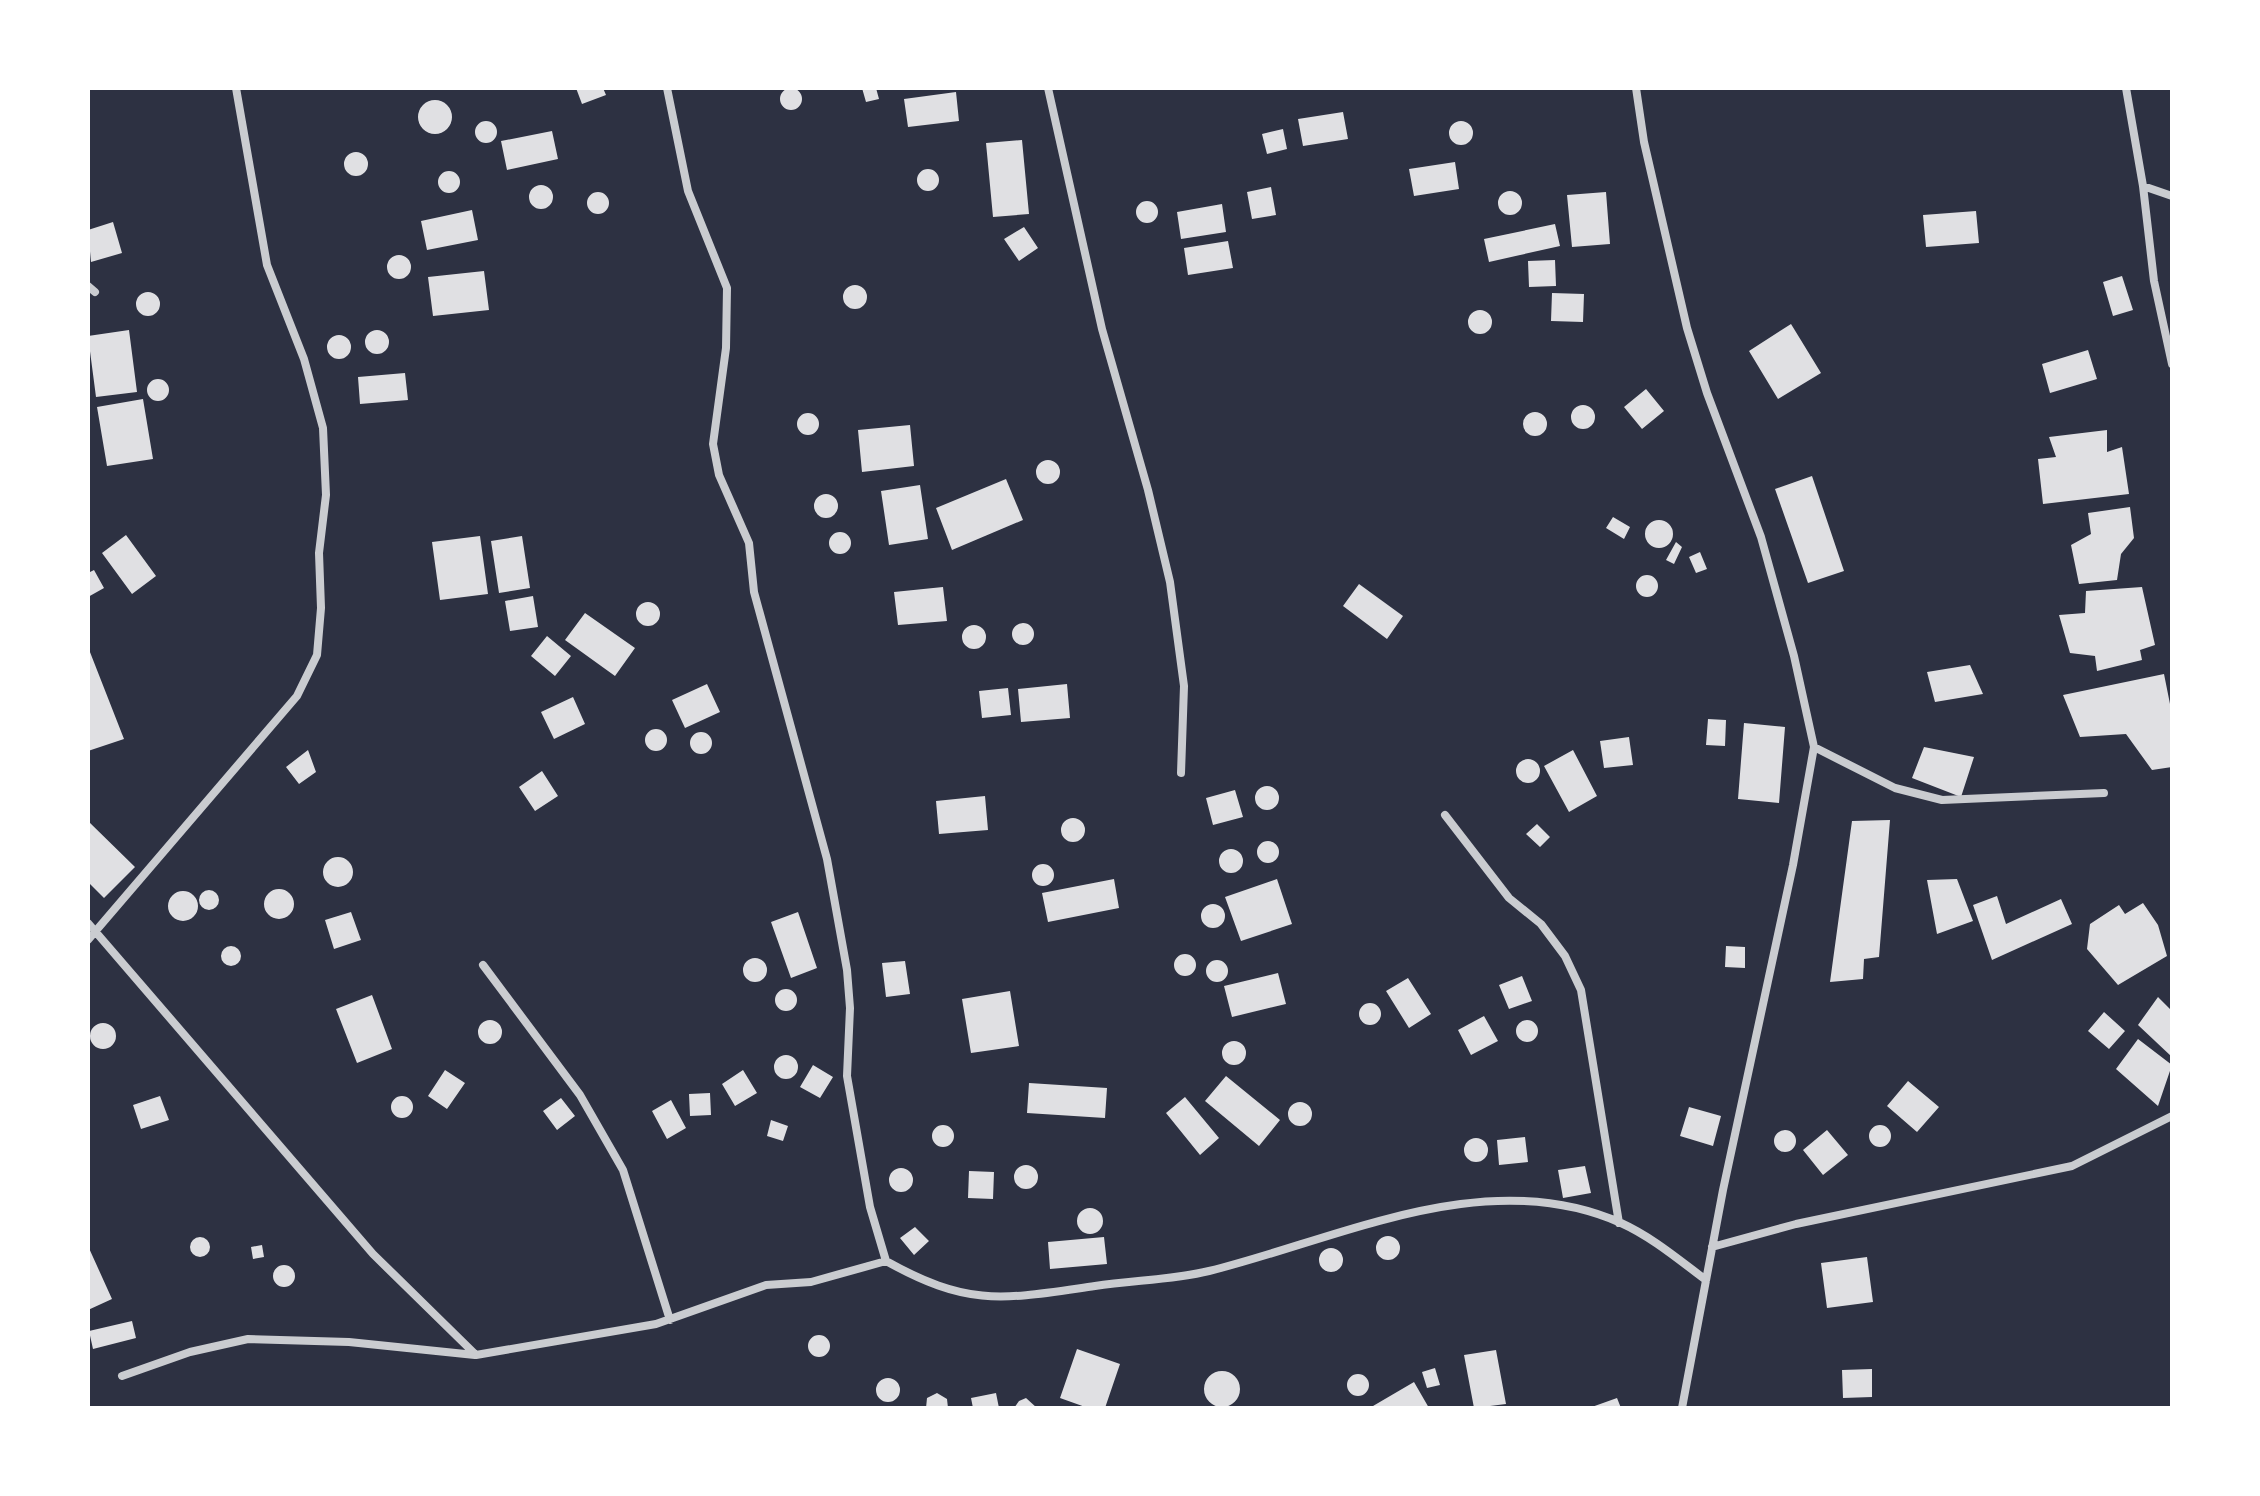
<svg xmlns="http://www.w3.org/2000/svg" width="2260" height="1496" font-family="Jost,sans-serif">
	<rect width="100%" height="100%" fill="#2d3142"/>
	<path fill="#e0e0e3" d="M780 99a11 11 0 1 1 22 0a11 11 0 1 1-22 0Z
		M576 88H603L606 95 582 104Z
		M862 88H876L879 99 866 102Z
		M956 92 959 121 908 127 904 99Z
		M418 117a17 17 0 1 1 34 0a17 17 0 1 1-34 0Z
		M1343 112 1348 139 1303 146 1298 119Z
		M475 132a11 11 0 1 1 22 0a11 11 0 1 1-22 0Z
		M1449 133a12 12 0 1 1 24 0a12 12 0 1 1-24 0Z
		M1283 129 1287 149 1267 154 1262 134Z
		M552 131 558 159 507 170 501 141Z
		M1022 140 1029 214 993 217 986 143Z
		M344 164a12 12 0 1 1 24 0a12 12 0 1 1-24 0Z
		M1455 162 1459 189 1414 196 1409 169Z
		M917 180a11 11 0 1 1 22 0a11 11 0 1 1-22 0Z
		M438 182a11 11 0 1 1 22 0a11 11 0 1 1-22 0Z
		M529 197a12 12 0 1 1 24 0a12 12 0 1 1-24 0Z
		M1271 187 1276 215 1252 219 1247 192Z
		M1498 203a12 12 0 1 1 24 0a12 12 0 1 1-24 0Z
		M587 203a11 11 0 1 1 22 0a11 11 0 1 1-22 0Z
		M1606 192 1610 244 1572 247 1567 195Z
		M1136 212a11 11 0 1 1 22 0a11 11 0 1 1-22 0Z
		M1222 204 1226 232 1181 239 1177 212Z
		M472 210 478 240 427 250 421 221Z
		M1976 211 1979 243 1926 247 1923 215Z
		M113 222 122 253 91 262 88 230Z
		M1555 224 1560 246 1489 262 1484 239Z
		M1024 227 1038 248 1019 261 1004 239Z
		M1228 241 1233 268 1188 275 1184 248Z
		M387 267a12 12 0 1 1 24 0a12 12 0 1 1-24 0Z
		M1555 260 1556 286 1529 287 1528 261Z
		M484 271 489 310 433 316 428 277Z
		M2122 276 2133 310 2113 316 2103 282Z
		M843 297a12 12 0 1 1 24 0a12 12 0 1 1-24 0Z
		M136 304a12 12 0 1 1 24 0a12 12 0 1 1-24 0Z
		M1552 293 1584 294 1583 322 1551 321Z
		M1468 322a12 12 0 1 1 24 0a12 12 0 1 1-24 0Z
		M1791 324 1821 373 1778 399 1749 351Z
		M129 330 137 392 96 397 88 336Z
		M365 342a12 12 0 1 1 24 0a12 12 0 1 1-24 0Z
		M327 347a12 12 0 1 1 24 0a12 12 0 1 1-24 0Z
		M2088 350 2097 379 2050 393 2042 364Z
		M405 373 408 400 360 404 358 377Z
		M147 390a11 11 0 1 1 22 0a11 11 0 1 1-22 0Z
		M1646 389 1664 411 1642 429 1624 407Z
		M143 399 153 459 107 466 97 407Z
		M1571 417a12 12 0 1 1 24 0a12 12 0 1 1-24 0Z
		M1523 424a12 12 0 1 1 24 0a12 12 0 1 1-24 0Z
		M797 424a11 11 0 1 1 22 0a11 11 0 1 1-22 0Z
		M910 425 914 466 862 472 858 430Z
		M2107 430V452L2122 447 2129 494 2043 504 2038 459 2056 457 2049 437Z
		M1036 472a12 12 0 1 1 24 0a12 12 0 1 1-24 0Z
		M1812 476 1844 571 1808 583 1775 489Z
		M1006 479 1023 520 952 550 936 508Z
		M920 485 928 539 889 545 881 491Z
		M814 506a12 12 0 1 1 24 0a12 12 0 1 1-24 0Z
		M2130 507 2134 538 2121 554 2117 580 2079 584 2071 545 2091 534 2088 513Z
		M1613 517 1630 527 1624 539 1606 528Z
		M1645 534a14 14 0 1 1 28 0a14 14 0 1 1-28 0Z
		M829 543a11 11 0 1 1 22 0a11 11 0 1 1-22 0Z
		M126 535 156 576 132 594 102 553Z
		M480 536 488 594 440 600 432 542Z
		M522 536 530 588 499 593 491 541Z
		M1676 542 1682 547 1674 564 1666 560Z
		M1700 552 1707 569 1696 573 1689 557Z
		M94 570 104 588 88 597V573Z
		M1636 586a11 11 0 1 1 22 0a11 11 0 1 1-22 0Z
		M1359 584 1403 616 1387 639 1343 606Z
		M943 587 947 621 898 625 894 592Z
		M2142 587 2155 645 2140 650 2142 660 2097 671 2095 656 2070 653 2059 615 2085 613 2086 591Z
		M533 596 538 627 510 631 505 601Z
		M636 614a12 12 0 1 1 24 0a12 12 0 1 1-24 0Z
		M585 613 635 648 615 676 565 640Z
		M1012 634a11 11 0 1 1 22 0a11 11 0 1 1-22 0Z
		M962 637a12 12 0 1 1 24 0a12 12 0 1 1-24 0Z
		M547 636 571 656 555 676 531 656Z
		M88 647 124 739 88 751Z
		M1970 665 1983 694 1935 702 1927 672Z
		M2164 674 2172 714V767L2152 770 2126 734 2080 737 2063 695Z
		M707 684 720 712 685 728 672 700Z
		M1067 684 1070 718 1021 722 1018 689Z
		M1008 688 1011 715 982 718 979 691Z
		M573 697 585 724 554 739 541 712Z
		M1708 719 1726 720 1725 746 1706 745Z
		M1744 723 1785 727 1779 803 1738 799Z
		M645 740a11 11 0 1 1 22 0a11 11 0 1 1-22 0Z
		M690 743a11 11 0 1 1 22 0a11 11 0 1 1-22 0Z
		M1629 737 1633 765 1604 768 1600 741Z
		M1924 747 1974 757 1961 797 1912 778Z
		M308 750 316 772 299 784 286 767Z
		M1573 750 1597 796 1569 812 1544 766Z
		M1516 771a12 12 0 1 1 24 0a12 12 0 1 1-24 0Z
		M542 771 558 796 535 811 519 787Z
		M1255 798a12 12 0 1 1 24 0a12 12 0 1 1-24 0Z
		M1235 790 1243 817 1213 825 1206 798Z
		M985 796 988 830 939 834 936 801Z
		M1061 830a12 12 0 1 1 24 0a12 12 0 1 1-24 0Z
		M1890 820 1879 957 1864 959 1863 979 1830 982 1852 821Z
		M88 821 135 867 104 898 88 882Z
		M1537 824 1550 837 1540 847 1526 834Z
		M1257 852a11 11 0 1 1 22 0a11 11 0 1 1-22 0Z
		M1219 861a12 12 0 1 1 24 0a12 12 0 1 1-24 0Z
		M323 872a15 15 0 1 1 30 0a15 15 0 1 1-30 0Z
		M1032 875a11 11 0 1 1 22 0a11 11 0 1 1-22 0Z
		M1114 879 1119 908 1048 922 1042 893Z
		M1277 879 1292 924 1241 941 1225 897Z
		M1957 879 1973 921 1937 934 1927 880Z
		M264 904a15 15 0 1 1 30 0a15 15 0 1 1-30 0Z
		M199 900a10 10 0 1 1 20 0a10 10 0 1 1-20 0Z
		M168 906a15 15 0 1 1 30 0a15 15 0 1 1-30 0Z
		M1997 896 2006 924 2061 899 2072 924 1992 960 1973 905Z
		M2143 903 2158 925 2167 956 2118 985 2087 949 2090 924 2119 905 2125 914Z
		M1201 916a12 12 0 1 1 24 0a12 12 0 1 1-24 0Z
		M351 912 361 940 334 949 325 920Z
		M798 912 817 968 791 978 771 922Z
		M221 956a10 10 0 1 1 20 0a10 10 0 1 1-20 0Z
		M1726 946 1745 947V968L1725 967Z
		M1174 965a11 11 0 1 1 22 0a11 11 0 1 1-22 0Z
		M743 970a12 12 0 1 1 24 0a12 12 0 1 1-24 0Z
		M1206 971a11 11 0 1 1 22 0a11 11 0 1 1-22 0Z
		M905 961 910 994 886 997 882 963Z
		M1278 973 1286 1004 1232 1017 1224 986Z
		M1522 976 1532 1001 1509 1009 1499 985Z
		M1408 978 1431 1014 1409 1028 1386 991Z
		M775 1000a11 11 0 1 1 22 0a11 11 0 1 1-22 0Z
		M1010 991 1019 1046 971 1053 962 999Z
		M372 995 392 1049 357 1063 336 1009Z
		M2158 997 2172 1011V1057L2138 1025Z
		M1359 1014a11 11 0 1 1 22 0a11 11 0 1 1-22 0Z
		M2104 1012 2125 1031 2109 1049 2088 1031Z
		M1484 1016 1498 1041 1471 1055 1458 1030Z
		M1516 1031a11 11 0 1 1 22 0a11 11 0 1 1-22 0Z
		M478 1032a12 12 0 1 1 24 0a12 12 0 1 1-24 0Z
		M90 1036a13 13 0 1 1 26 0a13 13 0 1 1-26 0Z
		M2138 1039 2172 1065 2158 1106 2116 1069Z
		M1222 1053a12 12 0 1 1 24 0a12 12 0 1 1-24 0Z
		M774 1067a12 12 0 1 1 24 0a12 12 0 1 1-24 0Z
		M813 1065 833 1077 820 1098 800 1087Z
		M445 1070 465 1083 447 1109 428 1096Z
		M743 1070 757 1093 735 1106 722 1084Z
		M1226 1076 1280 1120 1259 1146 1205 1101Z
		M1908 1081 1939 1107 1917 1132 1887 1106Z
		M1029 1083 1107 1088 1105 1118 1027 1113Z
		M710 1093 711 1115 690 1116 689 1094Z
		M391 1107a11 11 0 1 1 22 0a11 11 0 1 1-22 0Z
		M160 1096 169 1120 141 1129 133 1105Z
		M1185 1097 1219 1138 1200 1155 1166 1113Z
		M561 1098 575 1116 557 1130 543 1111Z
		M671 1100 686 1128 667 1139 652 1111Z
		M1288 1114a12 12 0 1 1 24 0a12 12 0 1 1-24 0Z
		M1689 1107 1721 1116 1713 1146 1680 1136Z
		M771 1120 788 1126 783 1141 767 1136Z
		M932 1136a11 11 0 1 1 22 0a11 11 0 1 1-22 0Z
		M1869 1136a11 11 0 1 1 22 0a11 11 0 1 1-22 0Z
		M1774 1141a11 11 0 1 1 22 0a11 11 0 1 1-22 0Z
		M1827 1130 1848 1155 1823 1175 1803 1150Z
		M1525 1137 1528 1162 1499 1165 1497 1140Z
		M1464 1150a12 12 0 1 1 24 0a12 12 0 1 1-24 0Z
		M1014 1177a12 12 0 1 1 24 0a12 12 0 1 1-24 0Z
		M1585 1166 1591 1193 1563 1198 1558 1170Z
		M889 1180a12 12 0 1 1 24 0a12 12 0 1 1-24 0Z
		M969 1171 994 1172 993 1199 968 1198Z
		M1077 1221a13 13 0 1 1 26 0a13 13 0 1 1-26 0Z
		M915 1227 929 1241 914 1255 900 1238Z
		M1376 1248a12 12 0 1 1 24 0a12 12 0 1 1-24 0Z
		M190 1247a10 10 0 1 1 20 0a10 10 0 1 1-20 0Z
		M1104 1237 1107 1264 1050 1269 1048 1242Z
		M262 1245 264 1257 253 1259 251 1247Z
		M88 1246 112 1299 88 1310Z
		M1319 1260a12 12 0 1 1 24 0a12 12 0 1 1-24 0Z
		M1867 1257 1873 1302 1827 1308 1821 1263Z
		M273 1276a11 11 0 1 1 22 0a11 11 0 1 1-22 0Z
		M132 1321 136 1338 93 1349 89 1331Z
		M808 1346a11 11 0 1 1 22 0a11 11 0 1 1-22 0Z
		M1077 1349 1120 1364 1105 1408H1088L1060 1398Z
		M1496 1350 1506 1404 1474 1408 1464 1355Z
		M1435 1368 1440 1385 1427 1388 1422 1372Z
		M1872 1369V1397L1843 1398 1842 1370Z
		M1204 1389a18 18 0 1 1 36 0a18 18 0 1 1-36 0Z
		M1347 1385a11 11 0 1 1 22 0a11 11 0 1 1-22 0Z
		M876 1390a12 12 0 1 1 24 0a12 12 0 1 1-24 0Z
		M1414 1382 1429 1408H1375L1373 1406Z
		M937 1393 947 1399 948 1408H926L927 1398Z
		M996 1393 999 1408H973L971 1398Z
		M1026 1398 1037 1408H1014L1019 1401Z
		M1617 1398 1621 1408H1589Z"/>
	<g fill="none" stroke-linecap="round" stroke-linejoin="round">
		<path stroke="#caccd0" stroke-width="8" d="M667 88 688 191 727 288 726 348 713 444 719 475 749 543 754 592 827 859 847 970 850 1008 847 1076 870 1207 886 1261C970 1308 1004 1299 1095 1286 1133 1280 1172 1280 1209 1271 1339 1239 1486 1163 1621 1223 1652 1237 1679 1260 1706 1280
			M1048 88 1102 329 1148 490 1170 582 1184 686 1181 773
			M1636 88 1644 142 1687 328 1707 393 1761 537 1794 656 1814 747 1793 865 1723 1190 1682 1408
			M2126 88 2143 186 2172 196
			M2143 186 2154 281 2172 364
			M88 286 95 292
			M1814 747 1895 788 1942 800 2104 793
			M1445 815 1509 898 1541 924 1565 956 1581 990 1619 1223
			M88 923 373 1254 476 1355 656 1324 766 1285 811 1282 886 1261
			M88 940 297 696 317 655 321 608 319 553 326 495 323 428 304 359 267 265 236 88
			M483 965 580 1095 623 1170 670 1320
			M1712 1247 1796 1224 2072 1166 2172 1116
			M122 1376 190 1352 248 1339 349 1342 475 1355"/>
	</g>
	<rect width="2260" height="1496" fill="none" stroke="#ffffff" stroke-width="180"/>
</svg>
